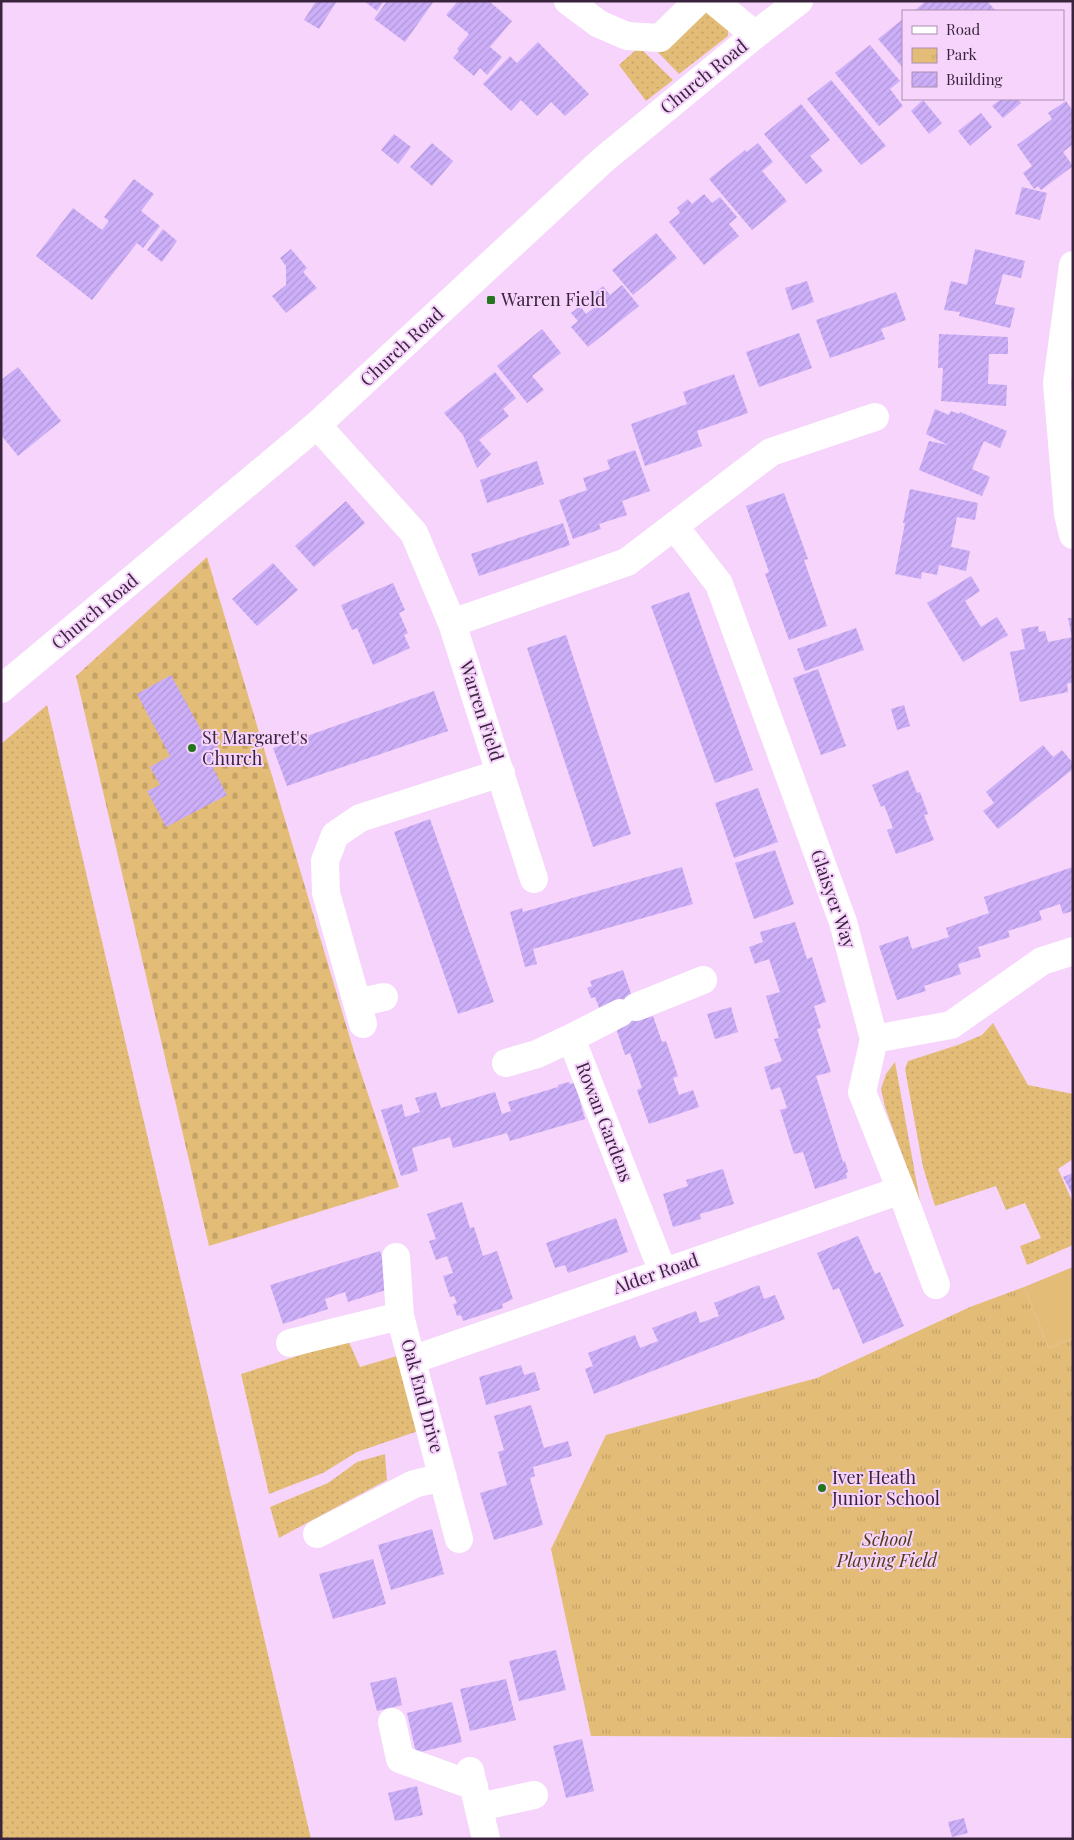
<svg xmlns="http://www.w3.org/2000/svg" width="1074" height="1840" font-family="'Playfair Display',serif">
	<defs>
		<pattern id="grass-dots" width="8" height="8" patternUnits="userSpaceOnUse" patternTransform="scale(1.25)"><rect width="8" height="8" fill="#e3bd77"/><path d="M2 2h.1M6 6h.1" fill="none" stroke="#c4a268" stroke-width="1.8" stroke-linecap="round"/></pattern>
		<pattern id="cemetery-stones" width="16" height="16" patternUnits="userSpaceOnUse" patternTransform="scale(1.25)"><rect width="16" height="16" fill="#e3bd77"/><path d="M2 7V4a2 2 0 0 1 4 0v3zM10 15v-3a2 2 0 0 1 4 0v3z" fill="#c4a268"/></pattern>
		<pattern id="park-tufts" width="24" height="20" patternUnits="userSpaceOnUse" patternTransform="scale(1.25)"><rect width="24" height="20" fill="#e3bd77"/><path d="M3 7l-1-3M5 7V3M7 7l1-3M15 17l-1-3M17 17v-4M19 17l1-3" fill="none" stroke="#c4a268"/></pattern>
		<pattern id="building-hatch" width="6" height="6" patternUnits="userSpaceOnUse" patternTransform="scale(1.25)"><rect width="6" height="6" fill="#ccaff8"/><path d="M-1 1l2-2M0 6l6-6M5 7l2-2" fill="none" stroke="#b096d6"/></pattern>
	</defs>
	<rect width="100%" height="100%" fill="#f6d4fb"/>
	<path fill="url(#grass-dots)" d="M708 1 728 29V36L679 74 647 41Z
		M639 47 673 80 646 101 619 65Z
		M47 705 311 1839H1V744Z
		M993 1023 1028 1085 1073 1094V1159L1058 1169 1073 1203V1245L1027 1265 1020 1246 1041 1238 1025 1203 1006 1210 996 1186 935 1206 923 1167 905 1069 908 1061 958 1045 982 1035Z
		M895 1062 921 1207 885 1107 881 1089 886 1074Z
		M348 1340 360 1367 397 1356 418 1431 357 1452 323 1473 269 1494 241 1374Z
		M385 1454 387 1480 279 1538 270 1507 328 1483 357 1462Z"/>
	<path fill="url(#cemetery-stones)" d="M207 557 355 1055 399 1187 209 1246 76 676Z"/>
	<path fill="url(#park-tufts)" d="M1024 1287 1049 1348 1073 1338V1738L591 1736 551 1549 606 1435 817 1378 970 1307Z"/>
	<path fill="#e3bd77" d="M1073 1267V1338L1049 1348 1024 1287Z"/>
	<path fill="url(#building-hatch)" d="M316 1H337L319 29 304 20Z
		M364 1H384L377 11Z
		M387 1H434L405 42 374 19Z
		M458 1H489L512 21 490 47 502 57 487 75 480 68 474 76 453 58 459 51 457 49 469 34 446 15Z
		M926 1H987L996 11H914Z
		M903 19V68L878 39Z
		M538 42 589 94 565 116 551 102 537 116 521 100 511 111 483 84 510 56 517 63Z
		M870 45 900 81 890 89 903 106 879 126 835 73Z
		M831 80 886 146 861 165 807 99Z
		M1001 99H1018L1021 103 1003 118 992 106Z
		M923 100 942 123 929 134 911 111Z
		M1066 101 1073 111V144L1063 152 1073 166 1041 190 1038 186 1034 189 1023 173 1032 166 1017 145 1052 119 1048 113Z
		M801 104 830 140 810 156 823 171 806 184 764 134Z
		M981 113 992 127 970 146 958 131Z
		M394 134 411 147 398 164 381 150Z
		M432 143 453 161 432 186 410 167Z
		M758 143 773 162 762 171 787 201 752 230 709 179 745 150 747 152Z
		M134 179 154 194 141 211 160 226 143 248 137 243 92 300 36 256 73 208 102 230 109 221 104 217Z
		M1022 187 1047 193 1040 220 1015 214Z
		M704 194 712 203 720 197 737 217 729 224 739 236 704 265 669 222 680 213 677 208 688 199 692 204Z
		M163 229 177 241 162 262 147 250Z
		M656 233 677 258 633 295 612 270Z
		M291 249 307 268 303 272 317 288 286 313 272 296 286 285V266L280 258Z
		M975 249 1025 261 1021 278 1003 274 995 304 1015 308 1010 328 959 316 960 312 944 310 951 281 967 285Z
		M807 281 814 302 792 310 785 288Z
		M622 285 639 306 588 347 571 327 578 321 571 313 580 306 586 314 600 303 593 294 603 286 610 295Z
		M896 292 906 320 881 329 885 339 830 358 816 320Z
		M542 329 561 353 532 376 544 390 527 403 497 366Z
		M799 333 812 368 759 387 746 352Z
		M939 334 1008 337V354H989L988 384 1007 385 1006 406 941 401 943 368H938Z
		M18 367 61 421 18 456 1 435V380Z
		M495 372 516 398 503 409 509 416 479 440 491 454 477 468 463 435 444 413Z
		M734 374 748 413 697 431 702 446 645 466 631 424 687 404 683 392Z
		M935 409 949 415 951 411 959 414 960 412 1007 431 1000 448 984 441 972 469 990 477 982 496 919 470 929 441 948 445 926 434Z
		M635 450 650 491 622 501 627 515 599 524 601 529 573 539 559 500 587 490 583 478 610 469 607 460Z
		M537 461 544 484 487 503 480 480Z
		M910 489 978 503 975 520 957 517 951 547 970 551 966 571 939 565 937 575 922 572 921 579 895 574 905 523H903Z
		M784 493 808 559 804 560 827 626 789 640 765 574 769 572 746 506Z
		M346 501 365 523 314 567 295 546Z
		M563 523 570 545 479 576 471 554Z
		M273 563 298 590 257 626 232 599Z
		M971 576 980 591 965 601 981 627 997 617 1008 635 963 662 927 603Z
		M393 583 405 610 399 613 408 633 404 635 410 648 373 665 357 628 352 630 341 605Z
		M689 592 753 770 715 783 651 606Z
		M1068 618H1073V637L1072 638Z
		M1038 626 1039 632 1045 631 1048 642 1073 637V682L1067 684 1068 692 1020 702 1010 652 1025 649 1021 629Z
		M856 628 864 650 805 671 797 649Z
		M566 635 631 834 593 847 527 648Z
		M818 669 846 746 821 755 793 678Z
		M171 675 207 741 213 738 225 761 213 768 227 795 166 827 147 791 160 785 150 767 170 756 137 694Z
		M434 691 448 731 287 786 273 748Z
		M904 705 910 726 897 730 891 709Z
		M1043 745 1053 757 1062 750 1073 763V769L998 829 983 811 994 803 986 792Z
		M908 770 917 793 920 792 928 814 924 815 934 840 896 854 887 830 893 828 884 805 881 807 872 785Z
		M758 788 778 842 734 858 715 803Z
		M430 819 494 1002 458 1014 394 832Z
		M775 850 794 904 754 919 735 863Z
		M682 867 693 904 533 949 537 964 525 967 510 912 522 908 523 912Z
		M1073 867V911L1063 914 1060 904 1039 911 1042 920 1008 931 1010 937 978 947 981 957 958 964 961 974 924 986 926 991 897 1000 879 946 908 936 912 949 949 937 946 928 989 913 984 897Z
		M795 922 807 959 812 957 826 1002 814 1006 821 1028 817 1029 831 1072 816 1076 843 1162 845 1161 848 1172 846 1173 847 1178 815 1189 803 1152 794 1154 780 1110 787 1108 780 1087 771 1090 764 1067 782 1061 774 1039 779 1038 766 996 780 992 769 959 755 964 749 947 763 942 760 932Z
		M623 970 640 1020 653 1016 662 1042 666 1041 678 1076 673 1078 679 1095 693 1090 699 1107 649 1124 637 1090 642 1088 630 1053 625 1055 616 1028 600 1010 595 997 591 998 587 988 592 986 590 981Z
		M731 1007 738 1032 715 1039 707 1014Z
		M569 1082 570 1084 575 1083 585 1119 510 1141 507 1133 453 1148 450 1137 412 1148 418 1171 401 1176 381 1110 402 1104 405 1117 420 1112 415 1098 436 1092 441 1108 495 1092 502 1114 511 1111 508 1102 558 1087V1085Z
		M723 1169 734 1204 700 1214 701 1219 673 1227 663 1194 688 1186 686 1180Z
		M1073 1173V1196L1063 1177Z
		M462 1202 470 1228 474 1227 483 1256 497 1251 513 1299 502 1304 503 1308 463 1321 461 1315 457 1316 453 1304 457 1303 454 1296 450 1297 443 1276 453 1273 447 1256 436 1260 429 1241 436 1239 427 1214Z
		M616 1218 628 1252 568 1273 565 1265 555 1268 546 1243Z
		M858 1236 875 1274 880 1272 904 1326 863 1344 839 1288 833 1290 817 1253Z
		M380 1251 392 1288 348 1302 345 1292 325 1299 328 1309 283 1324 270 1285Z
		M759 1285 764 1299 775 1295 785 1319 594 1394 585 1369 593 1366 588 1353 635 1335 640 1348 658 1341 652 1328 696 1311 700 1323 719 1316 714 1303Z
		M521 1365 524 1375 535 1372 540 1390 486 1405 479 1377Z
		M531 1405 544 1448 568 1441 572 1456 533 1467 535 1476 530 1478 543 1525 494 1540 480 1493 507 1485 498 1452 504 1450 494 1416Z
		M432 1529 444 1574 391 1590 378 1545Z
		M373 1559 386 1604 333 1619 319 1574Z
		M556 1650 566 1690 519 1701 509 1661Z
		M396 1677 402 1705 377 1711 370 1683Z
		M506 1679 516 1720 470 1731 460 1689Z
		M452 1702 462 1742 416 1753 407 1713Z
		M582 1739 594 1791 566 1798 553 1746Z
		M417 1786 423 1815 395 1821 388 1793Z
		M964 1818 968 1833 952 1837 948 1822Z"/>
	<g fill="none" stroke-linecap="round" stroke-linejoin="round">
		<path stroke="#fff" stroke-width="28" d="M568 1 599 24 627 36 660 38 698 1
			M714 1 755 35
			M1073 265 1057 383 1068 514 1073 535
			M317 425 414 533 452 623 534 879
			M675 527 719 584 843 922 874 1039 862 1092 901 1190 936 1285
			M452 623 627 562 771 452 875 417
			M357 1003 384 997
			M636 1007 703 980
			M363 1024 326 893 325 861 335 835 360 818 501 773
			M571 1038 620 1013
			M874 1039 951 1025 1042 961 1073 951
			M506 1063 537 1054 571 1038 663 1272
			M396 1257 400 1316 459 1539
			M290 1343 400 1316
			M412 1360 901 1190
			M317 1534 414 1484 443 1477
			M392 1722 400 1759 474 1786
			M470 1771 486 1839
			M479 1807 534 1795"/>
		<path stroke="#fff" stroke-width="28" d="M1 689 317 425 603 160 755 35 799 1"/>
	</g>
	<g fill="#23751e" stroke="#f6d4fb" stroke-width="2">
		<rect x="486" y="295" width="10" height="10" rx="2.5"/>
		<circle cx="192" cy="748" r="5"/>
		<circle cx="822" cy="1488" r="5"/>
	</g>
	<g text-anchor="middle" stroke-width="4" stroke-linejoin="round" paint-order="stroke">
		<g font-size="18" fill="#3a243d" stroke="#f6d4fb">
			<text transform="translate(704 77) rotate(-39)" y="6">Church Road</text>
			<text transform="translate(402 347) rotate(-43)" y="6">Church Road</text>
			<text transform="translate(95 612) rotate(-40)" y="6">Church Road</text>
			<text transform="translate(481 711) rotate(72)" y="6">Warren Field</text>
			<text transform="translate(833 899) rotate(71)" y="6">Glaisyer Way</text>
			<text transform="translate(604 1122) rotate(69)" y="6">Rowan Gardens</text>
			<text transform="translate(656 1274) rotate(-19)" y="6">Alder Road</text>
			<text transform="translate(422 1396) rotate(75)" y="6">Oak End Drive</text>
		</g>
		<g font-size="18" fill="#3a243d" stroke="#f6d4fb" text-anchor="start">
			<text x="501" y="306">Warren Field</text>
			<text x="202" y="744">St Margaret's<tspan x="202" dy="21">Church</tspan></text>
			<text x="832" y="1484">Iver Heath<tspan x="832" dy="21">Junior School</tspan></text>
		</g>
		<g font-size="18" font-style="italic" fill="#503d17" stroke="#f6d4fb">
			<text x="887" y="1546">School<tspan x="887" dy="21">Playing Field</tspan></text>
		</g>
	</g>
	<rect width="1074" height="1840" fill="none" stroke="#3a243d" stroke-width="5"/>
	<rect x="902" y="10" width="162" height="90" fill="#f6d4fb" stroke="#ab8eaf"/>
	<rect x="912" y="26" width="25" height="8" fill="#ffffff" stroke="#ab8eaf"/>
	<text x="946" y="35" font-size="15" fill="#3a243d">Road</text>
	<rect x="912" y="48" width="25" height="15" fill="url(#park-tufts)" stroke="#ab8eaf"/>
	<text x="946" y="60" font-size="15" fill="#3a243d">Park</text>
	<rect x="912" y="72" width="25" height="15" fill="url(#building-hatch)" stroke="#ab8eaf"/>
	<text x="946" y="85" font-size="15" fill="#3a243d">Building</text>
</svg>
